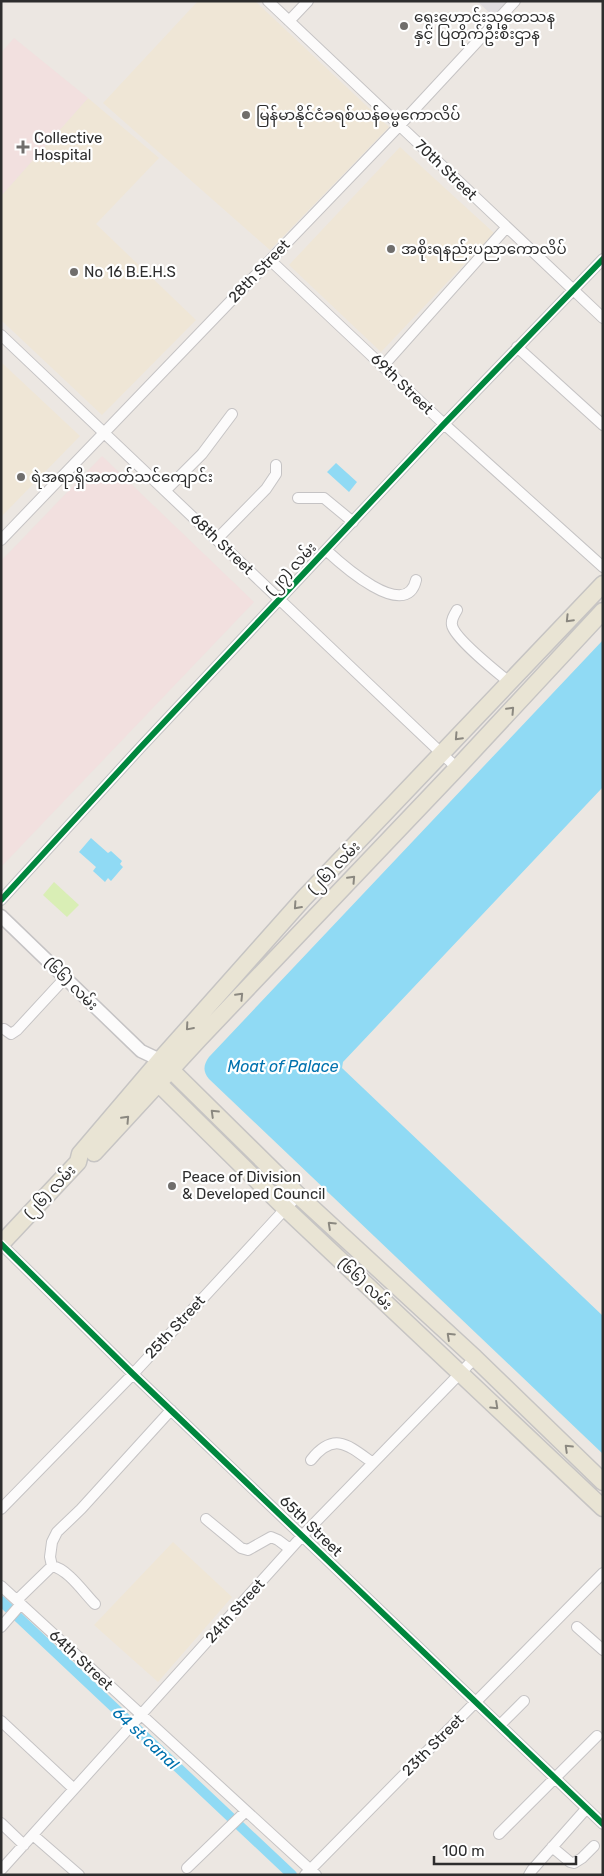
<svg xmlns="http://www.w3.org/2000/svg" width="604" height="1876" font-family="Rubik,'Noto Sans Myanmar',sans-serif">
	<rect width="100%" height="100%" fill="#ece7e2"/>
	<path fill="#dfdcde" d="M477 1H508L494 17Z"/>
	<path fill="#efe6d6" d="M198 1H255L389 127 270 250 103 103Z
		M88 98 159 158 96 224 196 320 102 415 1 320V196Z
		M400 147 494 233 381 352 289 265Z
		M1 362 80 436 1 517Z
		M173 1542 232 1597 158 1682 94 1625Z"/>
	<path fill="#f2e0df" d="M14 38 88 98 1 196V53Z
		M102 456 254 602 1 867V561Z"/>
	<path fill="#d9eeb5" d="M54 882 79 905 67 917 43 895Z"/>
	<path fill="#90daf4" d="M336 463 357 482 349 492 327 472Z
		M603 640V787L343 1062 342 1068 603 1316V1454L209 1079C202 1071 204 1064 209 1057Z
		M91 838 108 853 111 851 122 861 120 864 123 867 111 881 108 878 105 882 93 871 96 867 79 852Z"/>
	<g fill="none" stroke-linecap="round" stroke-linejoin="round">
		<path stroke="#90daf4" stroke-width="10" d="M1 1601 292 1875"/>
		<g stroke="#c5c3c4" stroke-width="12">
			<path id="minor" d="M268 1 603 318
				M289 21 308 1
				M270 260 444 424 603 567
				M1 335 457 768
				M517 347 603 425
				M383 366 506 228
				M166 490 202 454 232 414
				M298 498H324L353 522
				M217 539 266 489 276 474V465
				M1 540 399 126 515 1
				M326 550C340 563 406 623 416 580
				M457 610C454 615 451 620 452 625 454 638 498 673 509 682
				M1 900 140 748 444 424 603 259
				M4 1029 11 1034 17 1030 65 978
				M1 1244 133 1374 603 1824
				M311 1460C334 1431 348 1445 373 1463
				M1 1509 133 1374 298 1195
				M206 1519 241 1548 248 1550 271 1537 278 1540 290 1549
				M52 1566C68 1569 84 1593 95 1604
				M1 1586 316 1875
				M17 1600 52 1566 50 1557 52 1542 57 1532 81 1509 171 1410
				M1 1627 21 1604
				M577 1627 603 1650
				M1 1721 74 1789
				M500 1725 524 1701
				M1 1823 24 1845
				M499 1834 597 1736
				M33 1835 79 1875
				M552 1847 570 1862 574 1863 582 1858 594 1846
				M187 1868 246 1811
				M1 1870 303 1535 475 1358
				M305 1875 603 1573
				M529 1875 532 1870 586 1809"/>
		</g>
		<g stroke="#c5c3c4" stroke-width="15">
			<path id="tertiary" d="M1 916 141 1051 160 1060"/>
		</g>
		<g stroke="#c6c4c3" stroke-width="19">
			<path id="primary" d="M165 1064 298 1195 475 1358 603 1482
				M152 1077 285 1208 603 1508
				M94 1153 199 1039 457 768 603 611
				M1 1244 78 1162 80 1154 160 1060 304 898 603 584"/>
		</g>
		<use href="#minor" stroke="#fcfbfb" stroke-width="10"/>
		<use href="#tertiary" stroke="#fcfbfb" stroke-width="12"/>
		<use href="#primary" stroke="#e9e4d4" stroke-width="16"/>
		<g stroke="#fff" stroke-width="9">
			<path id="cycleway" d="M1 900 140 748 444 424 603 259
				M1 1244 133 1374 603 1824"/>
		</g>
		<use href="#cycleway" stroke="#00873e" stroke-width="6"/>
	</g>
	<defs><path id="oneway-chevron" d="M-2-3.5L2.5 0L-2 3.5" fill="none" stroke-width="1.6" stroke-linecap="round" stroke-linejoin="round" transform="scale(1.25)"/></defs>
	<g stroke="#8b8880">
		<use href="#oneway-chevron" transform="translate(569 619) rotate(134)"/>
		<use href="#oneway-chevron" transform="translate(511 710) rotate(-47)"/>
		<use href="#oneway-chevron" transform="translate(458 737) rotate(133)"/>
		<use href="#oneway-chevron" transform="translate(352 879) rotate(-47)"/>
		<use href="#oneway-chevron" transform="translate(297 906) rotate(132)"/>
		<use href="#oneway-chevron" transform="translate(240 996) rotate(-46)"/>
		<use href="#oneway-chevron" transform="translate(189 1027) rotate(131)"/>
		<use href="#oneway-chevron" transform="translate(214 1113) rotate(-136)"/>
		<use href="#oneway-chevron" transform="translate(126 1119) rotate(-47)"/>
		<use href="#oneway-chevron" transform="translate(331 1225) rotate(-137)"/>
		<use href="#oneway-chevron" transform="translate(450 1336) rotate(-137)"/>
		<use href="#oneway-chevron" transform="translate(495 1406) rotate(43)"/>
		<use href="#oneway-chevron" transform="translate(568 1448) rotate(-136)"/>
	</g>
	<g fill="#706e6c" stroke="#fff" stroke-width="2">
		<circle cx="404" cy="26" r="5"/>
		<circle cx="246" cy="115" r="5"/>
		<path d="M20.5 139.5h5v5h5v5h-5v5h-5v-5h-5v-5h5z"/>
		<circle cx="391" cy="249" r="5"/>
		<circle cx="74" cy="272" r="5"/>
		<circle cx="21" cy="477" r="5"/>
		<circle cx="172" cy="1186" r="5"/>
	</g>
	<g text-anchor="middle" stroke-width="4.5" stroke-linejoin="round" paint-order="stroke">
		<g font-size="15" fill="#2d2d2d" stroke="#fff" text-anchor="start">
			<text x="414" y="22">ရှေးဟောင်းသုတေသန<tspan x="414" dy="17">နှင့် ပြတိုက်ဦးစီးဌာန</tspan></text>
			<text x="256" y="120">မြန်မာနိုင်ငံခရစ်ယန်ဓမ္မကောလိပ်</text>
			<text x="34" y="143">Collective<tspan x="34" dy="17">Hospital</tspan></text>
			<text x="401" y="254">အစိုးရနည်းပညာကောလိပ်</text>
			<text x="84" y="277">No 16 B.E.H.S</text>
			<text x="31" y="482">ရဲအရာရှိအတတ်သင်ကျောင်း</text>
			<text x="182" y="1182">Peace of Division<tspan x="182" dy="17">&amp; Developed Council</tspan></text>
		</g>
		<g font-size="15" fill="#2d2d2d" stroke="#fff">
			<text transform="translate(446 170) rotate(44)" y="5">70th Street</text>
			<text transform="translate(259 271) rotate(-46)" y="5">28th Street</text>
			<text transform="translate(402 384) rotate(44)" y="5">69th Street</text>
			<text transform="translate(222 544) rotate(44)" y="5">68th Street</text>
			<text transform="translate(291 569) rotate(-47)" y="5">(၂၇) လမ်း</text>
			<text transform="translate(334 868) rotate(-46)" y="5">(၂၆) လမ်း</text>
			<text transform="translate(71 984) rotate(44)" y="5">(၆၆) လမ်း</text>
			<text transform="translate(50 1192) rotate(-47)" y="5">(၂၆) လမ်း</text>
			<text transform="translate(365 1284) rotate(43)" y="5">(၆၆) လမ်း</text>
			<text transform="translate(175 1327) rotate(-47)" y="5">25th Street</text>
			<text transform="translate(311 1526) rotate(44)" y="5">65th Street</text>
			<text transform="translate(235 1611) rotate(-48)" y="5">24th Street</text>
			<text transform="translate(81 1660) rotate(43)" y="5">64th Street</text>
			<text transform="translate(433 1745) rotate(-45)" y="5">23th Street</text>
		</g>
		<g font-size="16" font-style="italic" fill="#0072ae" stroke="#fff">
			<text x="283" y="1072">Moat of Palace</text>
			<text transform="translate(146 1738) rotate(43)" y="6">64 st canal</text>
		</g>
	</g>
	<rect width="604" height="1876" fill="none" stroke="#2d2d2d" stroke-width="5"/>
	<path d="M434 1856v8h142v-8" fill="none" stroke="#2d2d2d" stroke-width="2.5"/>
	<text x="442" y="1856" font-size="15" fill="#2d2d2d" stroke="#ffffff" stroke-width="4" paint-order="stroke">100 m</text>
</svg>
